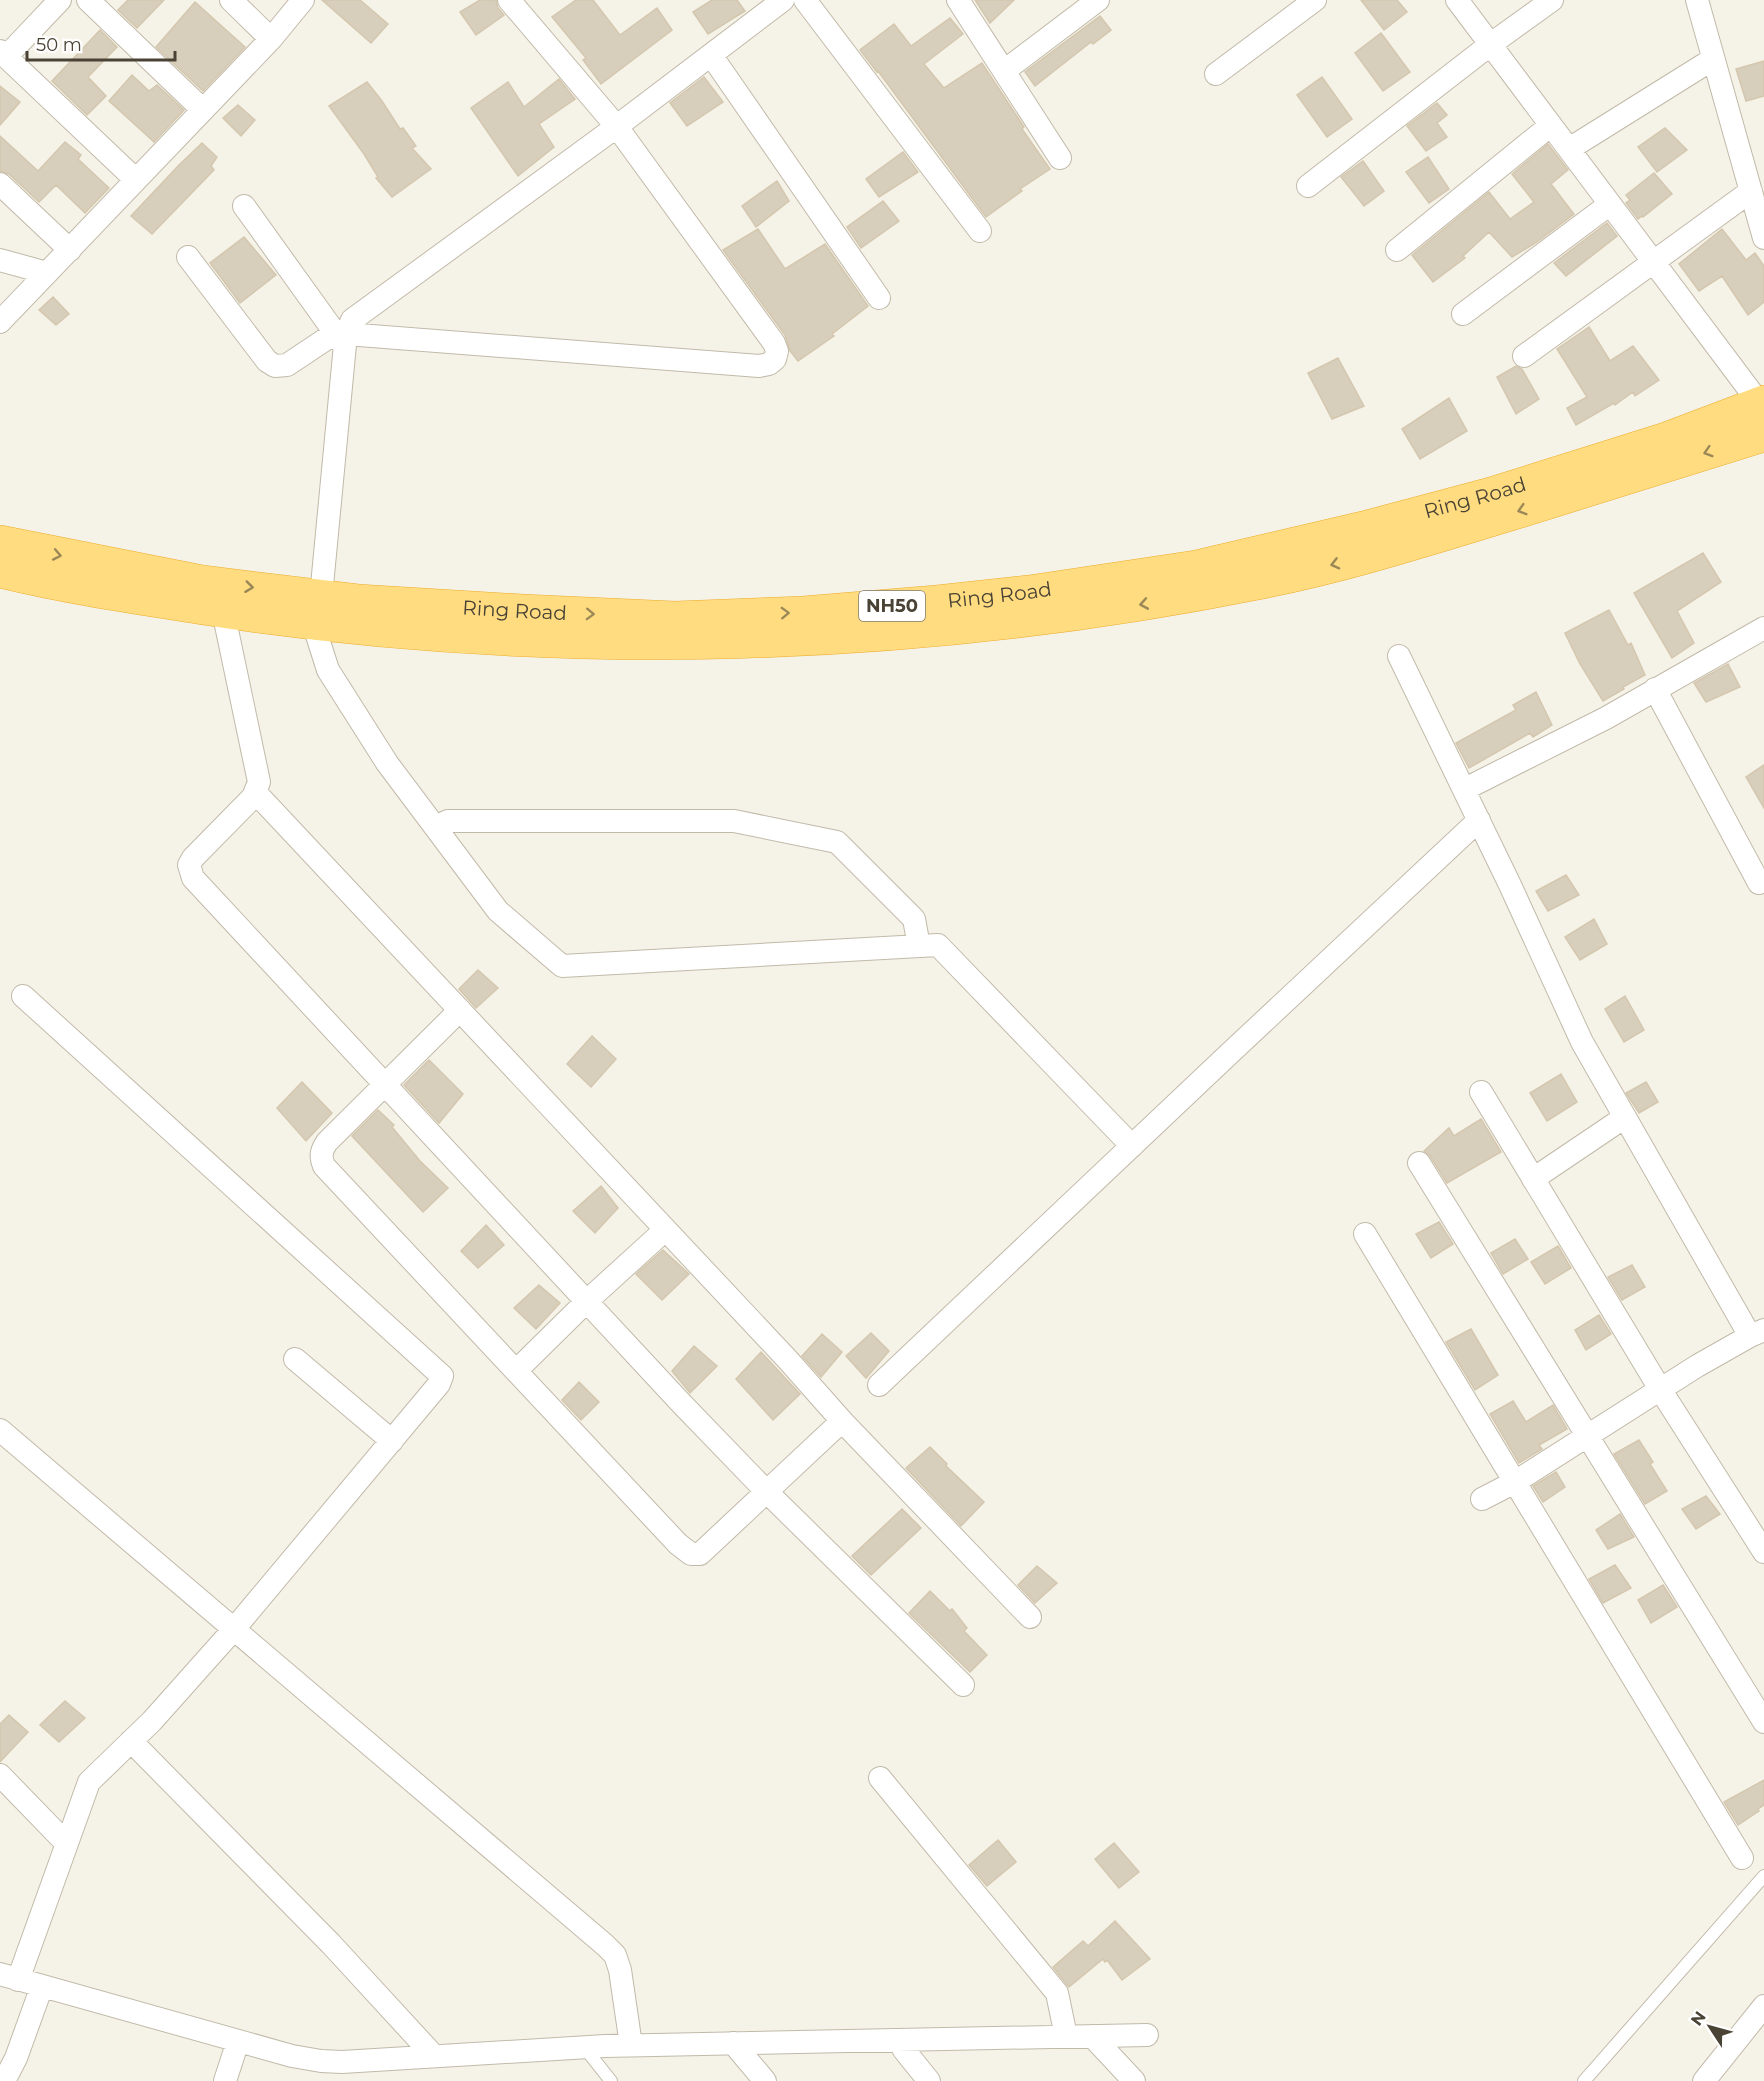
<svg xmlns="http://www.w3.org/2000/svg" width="1764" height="2081" font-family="Montserrat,sans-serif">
	<rect width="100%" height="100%" fill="#f5f2e8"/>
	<path fill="#d8cebc" stroke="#d4c7ae" stroke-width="1.5" d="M128 0H164L137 28 118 10Z
		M322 0H360L388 24 371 43Z
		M480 0H496L498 8 504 15 476 35 460 12Z
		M576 0H593L620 35 657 8 672 30 601 84 583 60 586 58 552 17Z
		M712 0H737L745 11 708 34 693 12Z
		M975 0H1014L990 23Z
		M1361 0H1397L1407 12 1384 30Z
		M195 2 245 47 203 91 156 47Z
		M1100 16 1111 30 1093 44 1091 42 1035 86 1025 72Z
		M950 18 963 34 924 64 944 88 982 63 1024 127 1022 129 1050 169 1020 189 1022 191 986 217 878 71 877 72 860 50 894 24 911 46Z
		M100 30 117 47 88 77 106 96 87 115 52 81Z
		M1381 33 1410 72 1383 91 1355 53Z
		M1764 61V96L1746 101 1736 69Z
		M132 75 149 91 157 85 184 110 154 142 109 101Z
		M704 77 723 102 687 126 670 103Z
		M1322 77 1352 119 1327 137 1297 95Z
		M559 79 575 99 539 124 554 147 518 176 471 108 508 82 524 107Z
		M367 82 382 101 400 129 403 128 416 146 412 148 431 169 392 197 376 178 378 177 364 154 329 106Z
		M0 86 20 102 0 125Z
		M1437 103 1447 115 1437 123 1447 137 1426 151 1407 126Z
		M238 105 255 120 241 136 223 118Z
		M1665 128 1687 150 1657 172 1638 147Z
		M0 136 38 171 65 142 81 155 78 159 109 188 85 213 56 185 39 202 9 174 0 171Z
		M202 143 217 157 211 166 214 170 152 234 131 216 179 165Z
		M1548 144 1568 170 1551 184 1574 214 1537 242 1512 257 1489 232 1463 256 1465 258 1433 282 1412 255 1489 192 1510 219 1534 202 1512 174Z
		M903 152 918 172 879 197 866 179Z
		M1428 157 1449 189 1429 203 1406 172Z
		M1363 161 1384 191 1364 206 1341 177Z
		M1654 173 1672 194 1643 217 1642 216 1638 219 1626 203 1630 200 1626 195Z
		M777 181 789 201 756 227 742 206Z
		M883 201 899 221 861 248 847 227Z
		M1607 223 1617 236 1566 276 1554 263Z
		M758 229 785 269 825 244 868 306 832 334 834 336 798 361 790 351 785 335 723 250Z
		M1722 229 1746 260 1755 253 1764 266V302L1748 315 1722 276 1699 291 1679 264Z
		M244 237 276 275 240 303 210 263Z
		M53 297 69 314 56 325 39 310Z
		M1589 327 1610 361 1633 346 1659 380 1635 396 1633 392 1615 405 1614 403 1576 425 1567 408 1587 397 1557 349Z
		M1338 358 1364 406 1332 419 1308 373Z
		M1516 366 1522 369 1539 399 1516 414 1497 377Z
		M1449 398 1467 431 1420 459 1402 429Z
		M1703 553 1721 582 1677 611 1694 643 1672 658 1634 593Z
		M1609 610 1628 645 1631 643 1645 675 1623 687 1624 689 1603 701 1580 664 1565 633Z
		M1728 664 1740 687 1706 702 1694 683Z
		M1536 692 1552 725 1533 737 1530 733 1469 768 1456 743 1516 710 1513 705Z
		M1764 765V808L1746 777Z
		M1566 875 1579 895 1548 911 1536 891Z
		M1594 919 1607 944 1580 960 1565 937Z
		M478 970 498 988 476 1008 459 989Z
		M1625 996 1644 1030 1624 1042 1605 1009Z
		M592 1036 616 1059 591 1087 567 1064Z
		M429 1060 463 1094 439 1123 404 1085Z
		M1561 1074 1577 1102 1547 1121 1530 1093Z
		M302 1082 332 1113 306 1141 277 1108Z
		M1646 1082 1658 1102 1639 1113 1626 1093Z
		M378 1110 394 1125 392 1127 420 1161 448 1188 423 1212 352 1136Z
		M1481 1119 1501 1152 1447 1183 1430 1156 1424 1151 1449 1128 1454 1136Z
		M601 1186 618 1208 595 1233 573 1211Z
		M1439 1222 1453 1244 1431 1258 1416 1234Z
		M486 1225 504 1245 478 1268 461 1251Z
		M1515 1239 1528 1259 1503 1274 1491 1253Z
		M1558 1246 1571 1268 1545 1284 1531 1262Z
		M663 1250 689 1274 662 1300 636 1274Z
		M1632 1265 1645 1287 1622 1300 1608 1277Z
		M539 1285 560 1303 536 1329 514 1308Z
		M1599 1315 1611 1334 1586 1350 1575 1330Z
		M1471 1329 1498 1375 1475 1390 1446 1342Z
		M871 1333 889 1351 866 1378 846 1356Z
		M822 1334 842 1352 821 1377 802 1356Z
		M694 1346 717 1366 690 1393 672 1371Z
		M761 1352 800 1394 773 1420 736 1379Z
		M579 1382 599 1402 581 1420 562 1400Z
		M1513 1401 1526 1422 1553 1405 1567 1429 1539 1445 1542 1449 1519 1463 1490 1414Z
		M1639 1440 1653 1462 1650 1464 1667 1491 1645 1504 1614 1454Z
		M930 1447 947 1464 946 1466 984 1502 961 1526 906 1468Z
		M1556 1472 1565 1487 1543 1502 1533 1486Z
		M1706 1496 1720 1514 1696 1529 1682 1509Z
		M902 1509 921 1528 871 1575 852 1556Z
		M1620 1514 1634 1537 1608 1549 1596 1530Z
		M1615 1565 1631 1588 1603 1603 1589 1579Z
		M1037 1566 1057 1583 1035 1603 1018 1585Z
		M1663 1585 1677 1607 1651 1623 1638 1600Z
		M930 1591 950 1611 952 1609 967 1628 964 1631 987 1655 970 1672 909 1613Z
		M65 1701 85 1718 59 1742 40 1725Z
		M9 1715 28 1732 0 1762V1724Z
		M1764 1780V1805L1758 1809 1759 1811 1738 1825 1724 1802Z
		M998 1840 1016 1862 987 1886 969 1865Z
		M1114 1843 1139 1872 1119 1888 1095 1859Z
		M1115 1921 1150 1959 1122 1980 1107 1960 1105 1962 1103 1959 1069 1987 1053 1967 1083 1941 1088 1946Z"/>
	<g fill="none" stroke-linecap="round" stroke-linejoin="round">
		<g stroke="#c2baa9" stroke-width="14">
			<path id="service" d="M584 2047 611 2081
				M1584 2081 1764 1876"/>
		</g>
		<g stroke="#c2baa9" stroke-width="24">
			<path id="minor" d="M88 0 203 110
				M231 0 271 39
				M805 0 980 231
				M958 0 1060 158
				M1457 0 1760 404
				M1697 0 1764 238
				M0 51 136 180
				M711 55 879 298
				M6 57 60 0
				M1004 71 1098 0
				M1216 74 1315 0
				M1569 149 1713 59
				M0 184 70 250
				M1308 186 1491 44 1552 0
				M244 206 343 344
				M1397 250 1551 125
				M188 257 267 361 275 366 287 365 335 333
				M0 260 47 273
				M1463 314 1610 204
				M0 322 271 39 303 0
				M346 334 759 366 769 364 775 359 777 351 774 343 617 127 509 0
				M1524 356 1751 191
				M321 596 346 334 352 320 612 130 783 0
				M223 611 259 782 253 797 193 858 189 865 193 878 681 1403 767 1492 963 1685
				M313 623 328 670 387 763 498 911 562 966 938 945 1132 1146
				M1399 656 1510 885 1582 1042 1750 1336
				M1655 689 1759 883
				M1465 789 1606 718 1764 628
				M256 793 788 1360 842 1421 1030 1617
				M435 827 448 821H734L837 842 914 919 919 946
				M460 1010 327 1142C321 1151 320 1156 324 1166L678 1544 691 1554H700L842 1421
				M1481 1092 1660 1389 1764 1552
				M1419 1163 1764 1722
				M1533 1179 1625 1117
				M1365 1234 1742 1858
				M295 1359 392 1441
				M516 1371 587 1301 665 1230
				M879 1385 1229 1054 1479 820
				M0 1430 605 1945 615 1955 620 1970 631 2045
				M1482 1499 1515 1482 1697 1366 1750 1336 1764 1330
				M131 1741 331 1944 434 2056
				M0 1775 66 1843
				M880 1778 1057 1993 1066 2036
				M0 1974 292 2056 321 2061 342 2062 605 2046 1147 2035
				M18 1980 89 1782 152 1721 234 1629 439 1384 442 1376 23 996
				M1092 2036 1134 2081
				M899 2040 904 2050 929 2081
				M733 2043 765 2081
				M4 2081 16 2058 42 1986
				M225 2081 238 2041
				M1704 2081 1764 2006"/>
		</g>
		<g stroke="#edad2a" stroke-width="34">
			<g id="trunk">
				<path id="s1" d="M0 542 202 582 358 601 523 611 675 618 803 613 937 602 1029 592 1196 567 1367 527 1491 494 1666 439 1764 402"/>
				<path d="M0 571C73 589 148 599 222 611 567 662 920 651 1262 582 1348 565 1431 538 1514 513 1598 487 1681 461 1764 435"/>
			</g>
		</g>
		<use href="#service" stroke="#fff" stroke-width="12"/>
		<use href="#minor" stroke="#fff" stroke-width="22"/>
		<use href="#trunk" stroke="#ffdc80" stroke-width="33"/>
	</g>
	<defs><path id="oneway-chevron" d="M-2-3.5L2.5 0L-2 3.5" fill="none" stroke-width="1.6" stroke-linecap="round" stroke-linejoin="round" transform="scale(1.5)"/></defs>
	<g stroke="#9b8857">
		<use href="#oneway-chevron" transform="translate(1708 452) rotate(163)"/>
		<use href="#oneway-chevron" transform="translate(1522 510) rotate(163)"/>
		<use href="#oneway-chevron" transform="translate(57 555) rotate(11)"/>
		<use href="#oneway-chevron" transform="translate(1335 564) rotate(166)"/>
		<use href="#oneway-chevron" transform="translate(249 587) rotate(7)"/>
		<use href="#oneway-chevron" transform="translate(1144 604) rotate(170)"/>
		<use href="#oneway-chevron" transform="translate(785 613) rotate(-2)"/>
		<use href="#oneway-chevron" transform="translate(590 614) rotate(2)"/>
	</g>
	<g text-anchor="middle" stroke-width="5" stroke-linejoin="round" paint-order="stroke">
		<rect fill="#fff" stroke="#807b72" stroke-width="1.5" x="859" y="591" width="66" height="30" rx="4.5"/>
		<g font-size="18" font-weight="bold" fill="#4a4335">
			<text x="892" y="612">NH50</text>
		</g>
		<g font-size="20" fill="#4a4335" stroke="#fff">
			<text dy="7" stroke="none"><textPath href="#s1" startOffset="1492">Ring Road</textPath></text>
			<text dy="7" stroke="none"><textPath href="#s1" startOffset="1006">Ring Road</textPath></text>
			<text dy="7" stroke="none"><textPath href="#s1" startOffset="520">Ring Road</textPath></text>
		</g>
	</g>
	<g transform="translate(1710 2027) rotate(306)" stroke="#ffffff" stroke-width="4.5" paint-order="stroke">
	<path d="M0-4.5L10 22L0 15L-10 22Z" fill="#4a4335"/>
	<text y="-9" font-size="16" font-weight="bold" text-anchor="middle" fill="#4a4335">N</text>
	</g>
	<path d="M27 51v9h148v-9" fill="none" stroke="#4a4335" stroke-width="3"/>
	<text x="36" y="51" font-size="18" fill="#4a4335" stroke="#ffffff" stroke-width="4.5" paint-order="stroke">50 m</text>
</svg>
